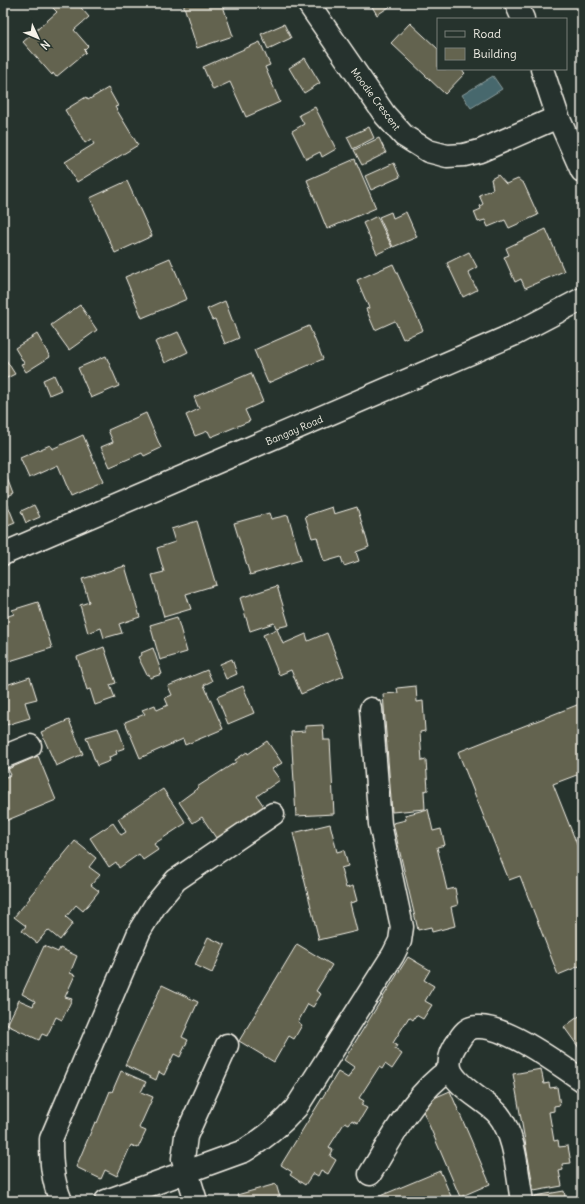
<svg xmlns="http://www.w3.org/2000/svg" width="585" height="1204" font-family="Delius,sans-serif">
	<rect width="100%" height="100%" fill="#26332d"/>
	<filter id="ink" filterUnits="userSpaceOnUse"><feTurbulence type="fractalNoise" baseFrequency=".025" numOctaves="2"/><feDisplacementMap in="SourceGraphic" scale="8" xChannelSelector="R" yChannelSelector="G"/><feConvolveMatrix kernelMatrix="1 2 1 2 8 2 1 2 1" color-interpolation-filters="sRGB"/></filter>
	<g filter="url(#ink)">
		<path fill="#47676d" stroke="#8c9e9e" d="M493 76 502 89 471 108 462 95Z"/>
		<path fill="#64644f" stroke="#f4f1e8" d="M57 3H77L89 17 74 30 88 46 84 50 86 52 56 77 53 73 52 75 23 42 57 12 52 7Z
			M183 3H222L233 36 197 48Z
			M370 3H395L377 15Z
			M410 23 438 49V69H460L465 73 445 94 391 43Z
			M284 24 291 38 268 49 261 34Z
			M260 42 270 65 265 67 280 102 246 117 230 82 213 90 203 67Z
			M305 58 320 83 304 93 289 68Z
			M108 88 118 106 115 107 138 145 77 182 65 162 94 144 91 139 85 143 65 110 86 97 88 100Z
			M315 107 336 149 322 157 320 152 306 159 292 131 304 124 299 115Z
			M369 127 374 138 353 149 347 137Z
			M379 138 386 153 362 165 354 150Z
			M355 159 376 208 327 229 307 180Z
			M394 163 400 177 371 190 365 176Z
			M498 175 506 184 518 179 524 184 538 215 509 228 505 220 488 227 485 220 478 222 474 212 481 209 480 206 483 204 479 195 493 189 491 179Z
			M127 181 152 236 115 253 90 198Z
			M391 212 393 218 406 212 417 237 393 247 379 217Z
			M377 216 392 247 377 254 363 223Z
			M546 229 564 271 525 288 521 279 515 282 504 257 509 255 506 248Z
			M469 252 477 267 468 272 477 290 463 297 447 263Z
			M170 258 187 299 142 318 125 277Z
			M393 264 423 330 403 339 395 321 375 330 366 309 369 308 357 280Z
			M225 301 239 338 225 344 215 319 212 320 207 309Z
			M80 305 97 330 69 350 51 325Z
			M309 326 323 359 268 383 254 350Z
			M178 332 188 352 165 363 155 342Z
			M37 334 50 357 26 372 21 364 24 363 15 348Z
			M3 355 15 374 3 380Z
			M106 356 119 386 91 398 78 368Z
			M251 373 263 402 245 410 250 421 211 437 208 431 195 436 186 415 199 409 194 397Z
			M54 375 61 390 49 395 43 380Z
			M146 413 161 448 144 456 142 453 110 467 101 447 113 442 108 430Z
			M83 435 103 482 71 496 58 465 29 478 20 458 50 445 52 449Z
			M4 470 13 494 5 498 15 523 3 528Z
			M34 505 40 517 26 523 21 511Z
			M332 507 334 514 357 507 369 547 356 552 359 561 344 566 341 557 324 562 317 537 312 538 305 516Z
			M269 513 271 519 288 515 301 560 250 575 234 523Z
			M197 521 216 585 186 594 191 609 164 617 152 575 164 572 157 548 175 542 171 529Z
			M125 566 140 617 119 624 122 633 104 638 101 628 88 633 80 605 89 602 82 579Z
			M277 586 289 625 276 628 274 623 250 631 240 598Z
			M38 602 52 648 3 663V618L14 614 12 610Z
			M177 617 187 652 160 660 150 625Z
			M277 629 283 644 306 634 308 641 327 633 344 676 301 694 291 670 279 675 263 635Z
			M104 647 116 683 110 685 115 698 95 705 90 689 87 690 77 657Z
			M153 648 162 674 150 678 149 674 147 675 138 657 142 655 141 653Z
			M232 659 237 674 226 679 220 664Z
			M207 670 212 681 204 685 223 729 185 745 183 739 140 758 125 722 145 714 142 710 155 705 157 710 168 705 165 698 172 695 168 686Z
			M30 677 37 699 25 702 30 718 3 726V686Z
			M243 686 254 713 228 724 217 697Z
			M416 686 417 702 423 701 425 731 420 732 422 761 426 760 428 790 424 791 425 809 392 812 383 694 398 693 397 688Z
			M582 703V773L553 784 582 857V965L558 975 520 876 509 880 458 752Z
			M69 720 83 754 56 766 41 732Z
			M323 725 324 740H330L334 814 296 816 291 732 305 731V726Z
			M118 728 125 748 116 751 117 754 109 757 110 761 97 766 86 737Z
			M267 741 282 763 272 769 280 780 257 796 265 808 218 841 202 817 193 823 179 802 198 788 197 787 236 762 235 760 247 752 248 754Z
			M38 756 56 800 3 822V778L11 775 8 769Z
			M163 789 186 823 154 844 158 850 143 860 139 854 119 868 116 862 109 867 90 838 113 823 121 835 126 832 118 819Z
			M428 809 433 831 441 829 445 845 437 847 447 890 455 888 458 905 451 907 455 926 432 932 431 927 418 930 393 823 406 820 405 815Z
			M330 824 337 852 344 850 348 866 341 868 346 888 353 886 357 901 350 903 357 931 319 940 293 833Z
			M75 841 96 858 89 867 100 875 91 885 99 891 83 911 76 905 66 917 73 923 60 940 48 930 37 943 22 931 26 926 14 917 30 898 29 897Z
			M208 937 225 945 212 973 195 965Z
			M297 944 332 965 316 991 321 994 313 1007 308 1004 298 1022 302 1025 294 1039 289 1036 274 1062 239 1041Z
			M44 946 58 952 60 948 77 956 70 973 75 975 65 997 72 999 62 1020 56 1017 47 1036 42 1034 39 1040 7 1025 19 1000 33 1006 35 1001 22 994Z
			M408 957 430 970 424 980 434 986 425 1001 432 1005 423 1019 416 1015 413 1020 409 1017 393 1043 397 1045 395 1049 402 1054 392 1069 385 1064 382 1069 379 1067 359 1098 364 1101 361 1105 367 1108 358 1123 352 1120 349 1124 345 1122 329 1147 333 1150 330 1156 336 1160 328 1174 321 1170 318 1176 313 1173 305 1185 290 1175 292 1172 281 1165 338 1072 348 1078 354 1067 344 1060Z
			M162 985 198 1002 182 1037 188 1040 180 1057 174 1054 164 1075 159 1072 156 1080 125 1065Z
			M582 1014V1052L564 1027Z
			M541 1069 544 1084 549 1083 550 1088 557 1087 560 1105 554 1106V1111L549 1112 554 1141 558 1140 559 1147 568 1146 571 1163 562 1164 563 1170 559 1171 562 1186 534 1191 513 1074Z
			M121 1071 146 1082 141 1092 153 1097 139 1128 146 1131 138 1148 131 1145 117 1176 105 1170 101 1179 76 1167 95 1122 97 1123 110 1091 112 1092Z
			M450 1091 490 1184 460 1197 420 1104Z
			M440 1171 453 1201H368Z
			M276 1184 281 1201H239L237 1195Z
			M564 1191 566 1201H536L535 1196Z"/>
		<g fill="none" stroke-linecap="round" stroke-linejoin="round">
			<g stroke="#f4f1e8" stroke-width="25">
				<path id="minor" d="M308 3 385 115 404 136 428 151 447 156 464 155 480 151 558 117
					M516 3 523 19
					M542 69 558 117 582 171
					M3 554 515 334 582 299
					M3 757 30 746
					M370 1174C393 1137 413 1094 450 1069
					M61 1201C52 1180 51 1161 51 1139L140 930 156 904 176 880 273 814
					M106 1201 244 1151C264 1139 280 1126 296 1108L393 955 400 941 402 927 380 824 371 709
					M196 1201 183 1159 186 1136 227 1045
					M522 1201C517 1174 516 1136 498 1114 486 1101 454 1085 450 1068 448 1058 453 1048 459 1040 463 1033 468 1027 477 1027 506 1025 558 1064 582 1080"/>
			</g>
			<use href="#minor" stroke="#26332d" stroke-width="22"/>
		</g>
	</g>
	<g text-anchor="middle" stroke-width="3" stroke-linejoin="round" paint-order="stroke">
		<g font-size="10" fill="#f4f1e8" stroke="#26332d">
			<text transform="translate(376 99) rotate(53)" y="4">Moodie Crescent</text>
			<text transform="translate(294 430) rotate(-23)" y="4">Bangay Road</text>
		</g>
	</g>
	<rect width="585" height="1204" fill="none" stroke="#26332d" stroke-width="16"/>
	<rect x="8" y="8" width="569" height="1188" fill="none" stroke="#f4f1e8" stroke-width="1.5" filter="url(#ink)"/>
	<rect x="437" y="18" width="130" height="52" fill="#26332d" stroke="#787f78"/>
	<rect x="445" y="31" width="20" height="6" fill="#26332d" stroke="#787f78"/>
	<text x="473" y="38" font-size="12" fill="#f4f1e8">Road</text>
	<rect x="445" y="48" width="20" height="12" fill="#64644f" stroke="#787f78"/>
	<text x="473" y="58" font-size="12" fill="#f4f1e8">Building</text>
	<g transform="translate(38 38) rotate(134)" stroke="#26332d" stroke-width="3" paint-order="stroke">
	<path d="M0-3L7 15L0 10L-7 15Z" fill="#f4f1e8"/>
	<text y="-6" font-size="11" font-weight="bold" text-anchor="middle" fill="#f4f1e8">N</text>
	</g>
</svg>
